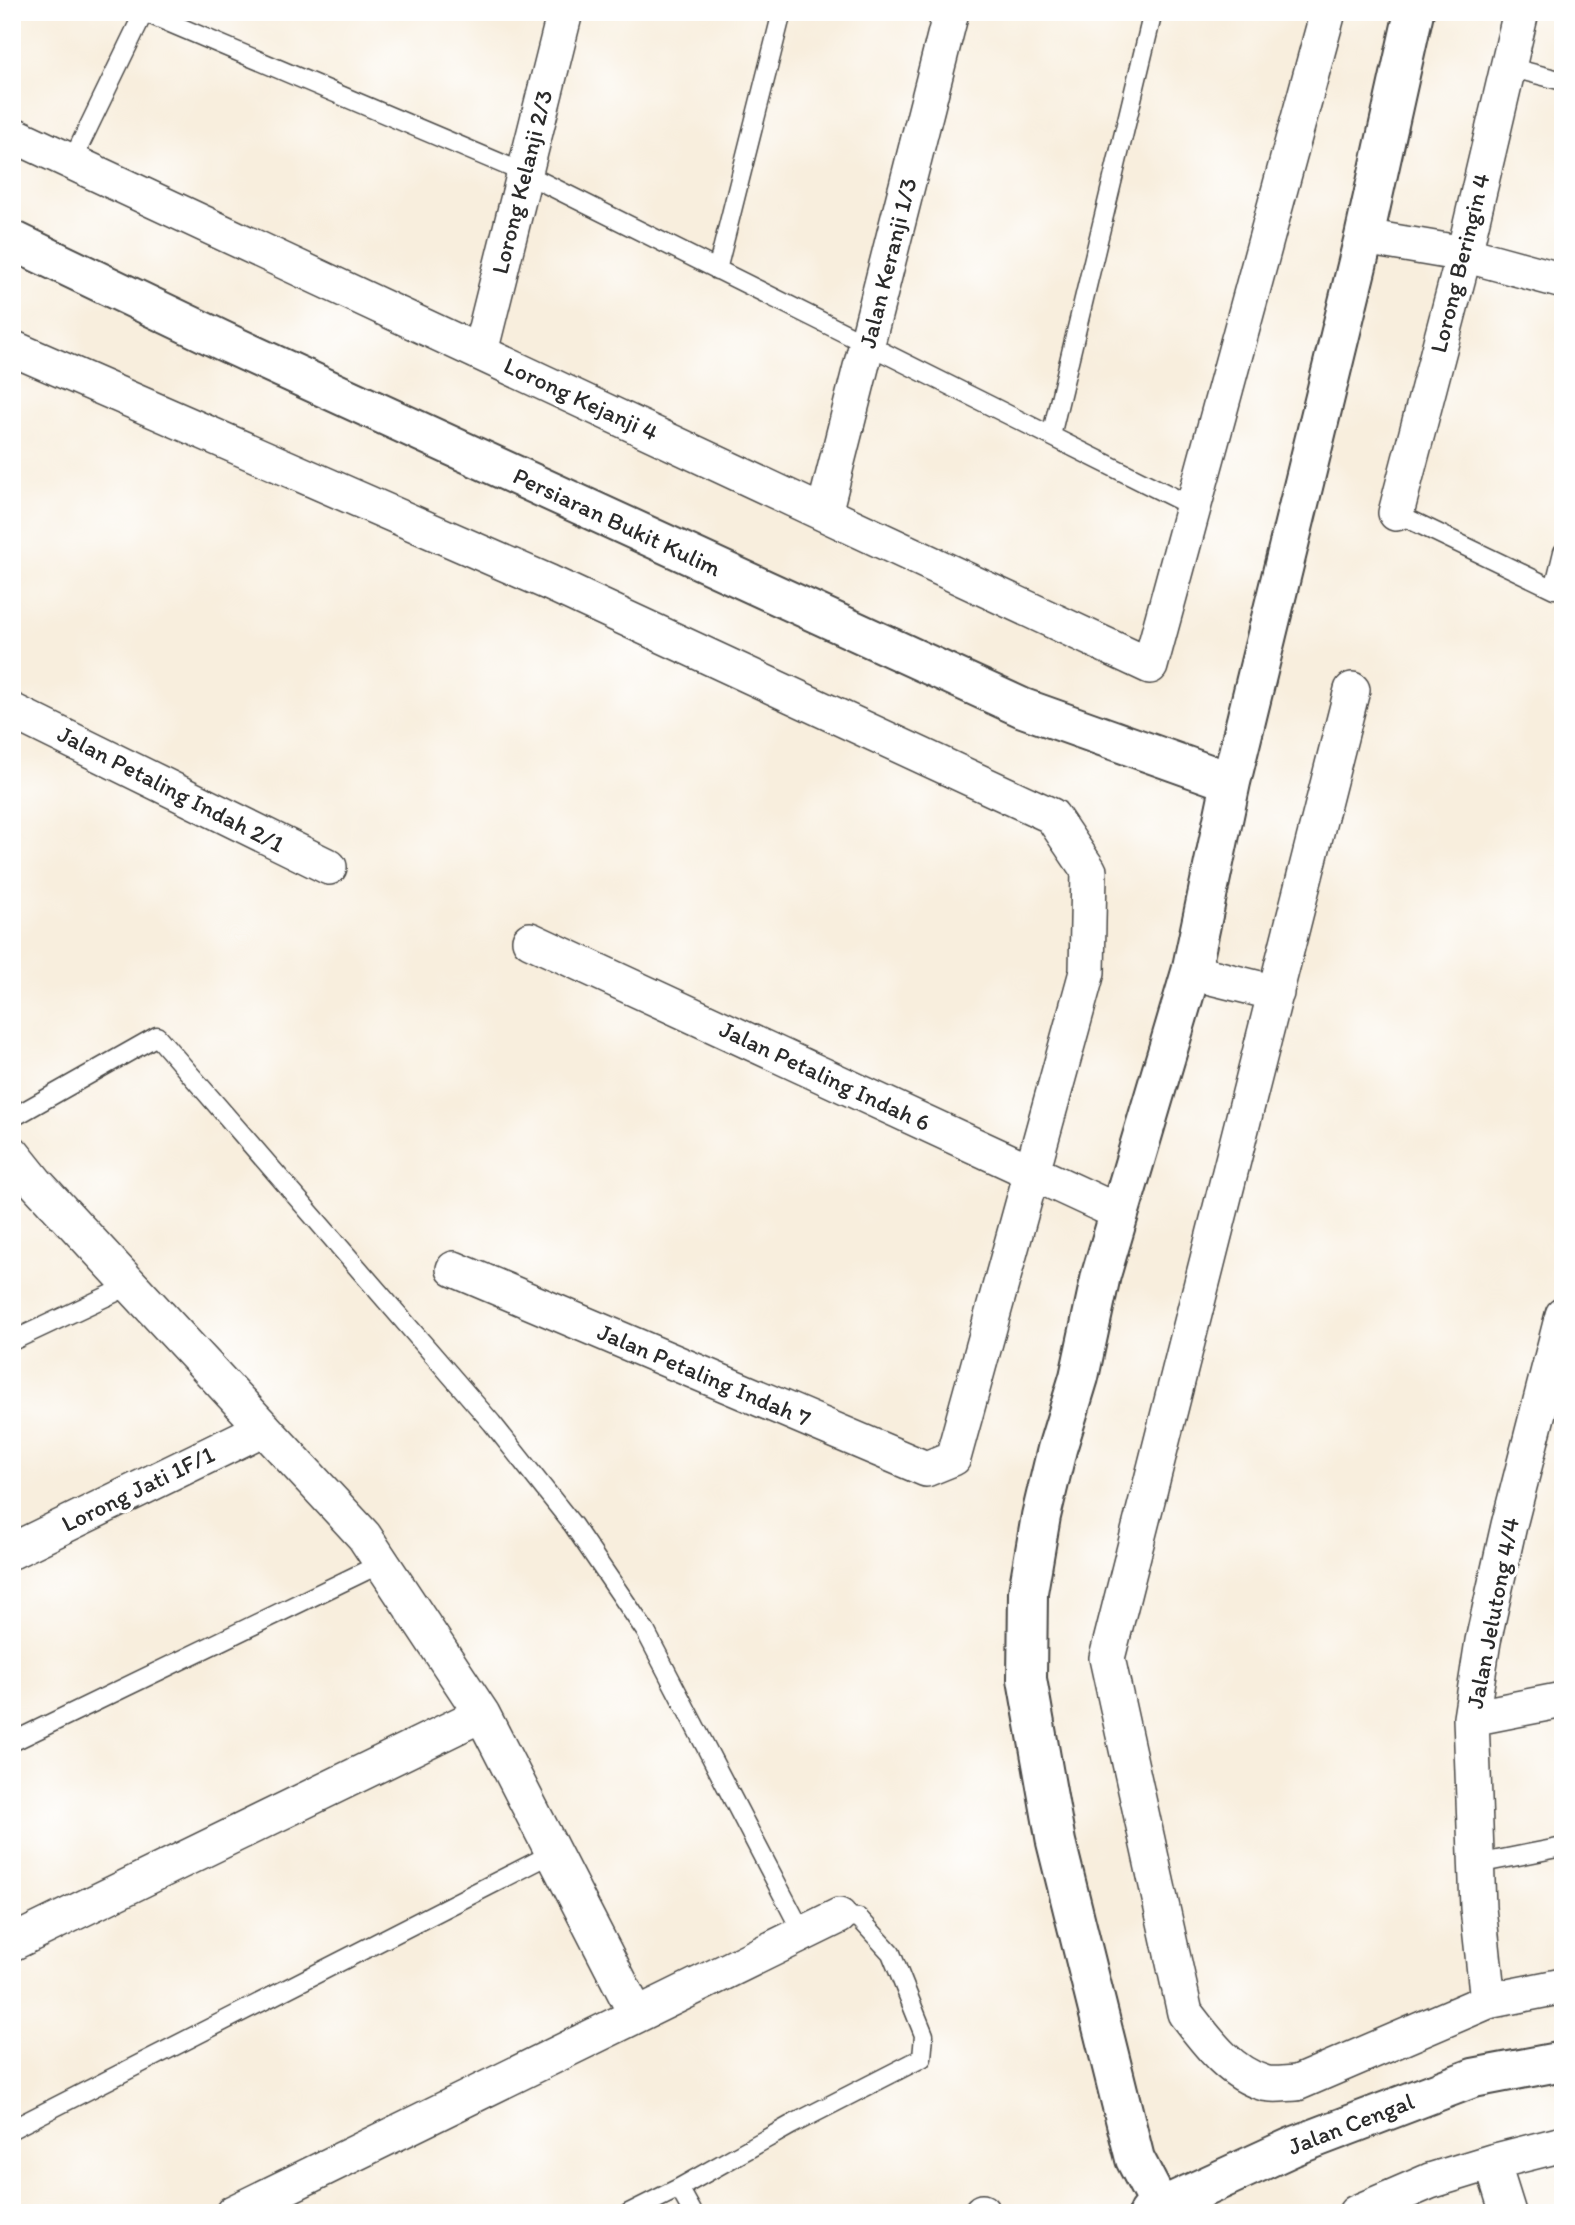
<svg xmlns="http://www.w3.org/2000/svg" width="1575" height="2225" font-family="Itim,sans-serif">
	<rect width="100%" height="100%" fill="#fff"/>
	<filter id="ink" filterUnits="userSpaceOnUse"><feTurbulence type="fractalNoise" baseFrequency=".0143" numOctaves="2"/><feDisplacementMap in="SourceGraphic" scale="14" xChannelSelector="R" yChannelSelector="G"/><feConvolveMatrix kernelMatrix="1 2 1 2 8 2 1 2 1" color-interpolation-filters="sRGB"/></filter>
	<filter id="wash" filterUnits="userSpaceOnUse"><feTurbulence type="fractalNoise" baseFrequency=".00686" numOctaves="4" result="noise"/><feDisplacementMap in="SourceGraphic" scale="28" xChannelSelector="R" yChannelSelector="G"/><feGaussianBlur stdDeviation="1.57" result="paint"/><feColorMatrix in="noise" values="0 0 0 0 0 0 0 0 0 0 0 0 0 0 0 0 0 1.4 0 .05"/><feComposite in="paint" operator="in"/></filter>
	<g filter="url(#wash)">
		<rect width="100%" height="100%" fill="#f8eedd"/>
	</g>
	<g filter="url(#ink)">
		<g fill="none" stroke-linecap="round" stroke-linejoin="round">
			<g stroke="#4a4846" stroke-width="21">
				<path id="lane" d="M1508 67 1563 81
					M72 161 144 12 524 173 1193 507
					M717 270 782 12
					M1051 436 1153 12
					M1396 513 1554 589 1563 552
					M12 1118 157 1036 492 1423 573 1525 646 1632 803 1934
					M12 1341 131 1285
					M12 1742 382 1563
					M1477 1864 1563 1847
					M12 2129 553 1853
					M679 2188 693 2213
					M629 2213 679 2188 791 2125 922 2058 924 2035 891 1953 859 1918 839 1916"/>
			</g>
			<g stroke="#4a4846" stroke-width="38">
				<path id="street" d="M12 134 1150 666 1328 12
					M1364 237 1464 254 1563 281
					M12 348 550 583 1052 816 1089 871 1087 972 953 1458 926 1469 454 1269
					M480 352 565 12
					M824 513 951 12
					M1396 513 1464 254 1521 12
					M1352 690 1107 1658 1185 2013C1206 2040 1229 2073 1264 2083 1273 2086 1287 2083 1297 2083L1488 2001 1563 1986
					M12 711 329 867
					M530 940 1120 1213
					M1191 972 1276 993
					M12 1153 36 1183 364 1536 482 1714 636 2014
					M12 1551 264 1428
					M1471 1718 1563 1700
					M12 1943 482 1714
					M1488 2001 1478 1908 1471 1718 1483 1641 1509 1525 1563 1315
					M1492 2162 1508 2213
					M233 2213 839 1916
					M981 2213 982 2212
					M1356 2213 1430 2181 1492 2162 1563 2144"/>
			</g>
			<g stroke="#4a4846" stroke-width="42">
				<path id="secondary" d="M12 240 223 341 1023 708 1231 782
					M1160 2207 1135 2159 1056 1842 1027 1679 1028 1592 1041 1516 1057 1449 1079 1377 1101 1275 1191 972 1231 782 1364 237 1414 12
					M1148 2213 1292 2147 1473 2078 1563 2061"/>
			</g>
			<use href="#lane" stroke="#fff" stroke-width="18"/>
			<use href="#street" stroke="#fff" stroke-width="35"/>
			<use href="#secondary" stroke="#fff" stroke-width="38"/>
		</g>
	</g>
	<g text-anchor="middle" stroke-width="7" stroke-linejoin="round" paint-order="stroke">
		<g font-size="24" fill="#2b2b2b" stroke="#fff">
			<text transform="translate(522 182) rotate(-76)" y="8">Lorong Kelanji 2/3</text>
			<text transform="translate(888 263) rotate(-76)" y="8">Jalan Keranji 1/3</text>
			<text transform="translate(1460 263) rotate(-76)" y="8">Lorong Beringin 4</text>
			<text transform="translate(581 399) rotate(25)" y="8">Lorong Kejanji 4</text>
			<text transform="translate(617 522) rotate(25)" y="8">Persiaran Bukit Kulim</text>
			<text transform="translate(171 789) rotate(27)" y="8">Jalan Petaling Indah 2/1</text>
			<text transform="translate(825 1076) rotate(25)" y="8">Jalan Petaling Indah 6</text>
			<text transform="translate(704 1375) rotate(23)" y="8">Jalan Petaling Indah 7</text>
			<text transform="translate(138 1489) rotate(-26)" y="8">Lorong Jati 1F/1</text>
			<text transform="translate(1493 1613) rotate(-79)" y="8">Jalan Jelutong 4/4</text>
			<text transform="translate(1351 2124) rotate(-21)" y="8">Jalan Cengal</text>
		</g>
	</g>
	<rect width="1575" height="2225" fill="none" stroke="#fff" stroke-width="42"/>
</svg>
